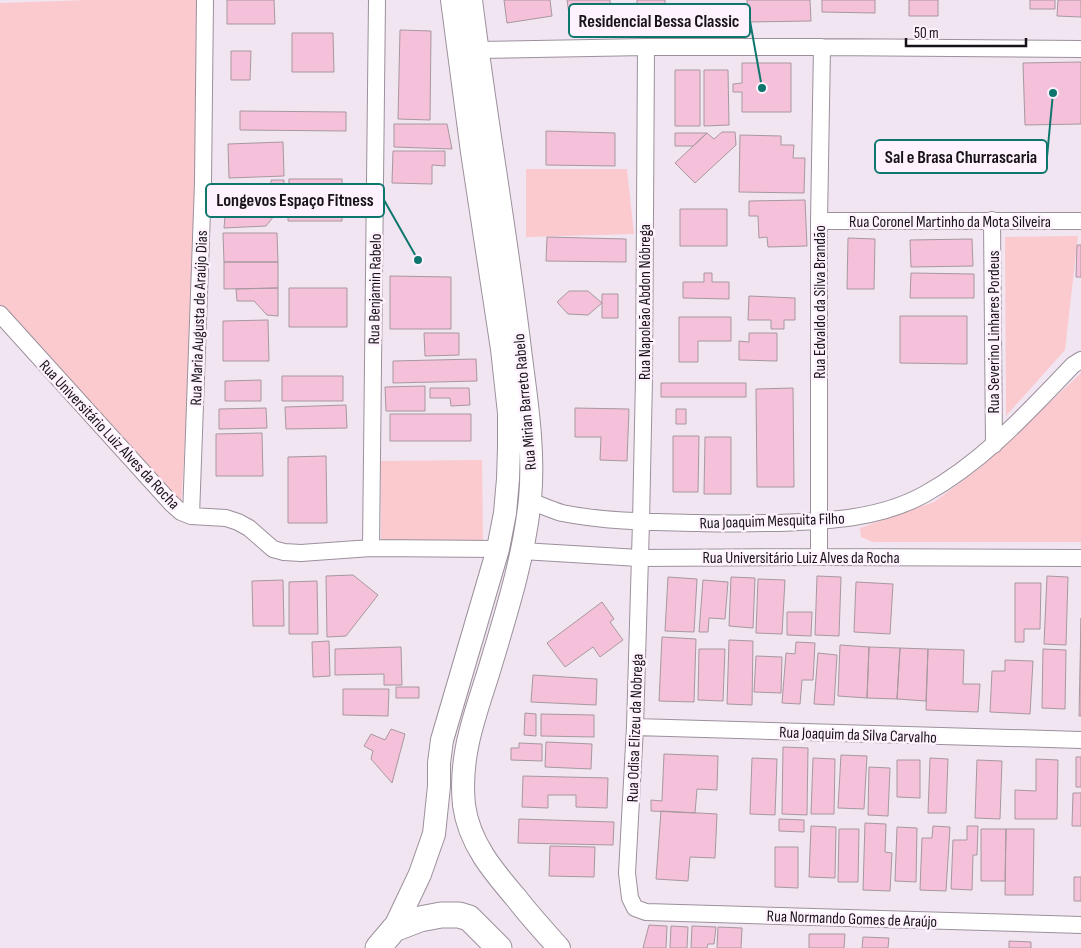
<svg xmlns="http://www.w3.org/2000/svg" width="1081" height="948" font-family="'Sofia Sans Condensed',sans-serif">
	<rect width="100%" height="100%" fill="#f1e5f1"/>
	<path fill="#facace" d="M88 0H210L181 509 0 307V3Z
		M526 169H627L634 234 526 237Z
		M1078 236 1065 350 1006 416 1005 237Z
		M1081 373V542H873L861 537 860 528 934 502 981 467Z
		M482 460 483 540H381V461Z"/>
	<path fill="#f5c0d9" stroke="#a7989f" d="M227 0H274L275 24H227Z
		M504 0H550L552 16 507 23Z
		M567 0H610L611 17 570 21Z
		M637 0H665V20H637Z
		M747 0H810L811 21 748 22Z
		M822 0H875V13L822 12Z
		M909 0H938V16H909Z
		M1030 0H1055V9H1030Z
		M1058 0H1081V17L1057 16Z
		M400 30 431 31 430 120 398 119Z
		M292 33H333L334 72H292Z
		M231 51H251L250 80H231Z
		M1081 62V124L1025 125 1023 63Z
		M742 63H791V112H742V92H733V84L742 83Z
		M675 70H700V126H675Z
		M704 70H728L729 125 704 126Z
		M240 111 346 112V131L240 130Z
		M394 124H447L452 149 394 147Z
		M546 131 615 133V166L546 165Z
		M722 132H735L736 145 695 183 675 163 707 133 714 139Z
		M675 133H707L693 146H675Z
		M740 135 781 136V145H794L793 158H805L804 193 739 192Z
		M283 142 284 176 229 178 228 144Z
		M393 151H445V166L432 165V184L392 183Z
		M289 179H342V221H288Z
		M271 180H284V199H271Z
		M805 200 807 246 768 247 767 237 759 238 758 216H749V201Z
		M279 203 278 211 266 226 224 228 226 204Z
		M680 209H727V246H680Z
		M223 233H277L278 262H224Z
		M547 237 626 239V262L546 261Z
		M848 238 875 239 874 289H847Z
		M972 239 973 266 911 267 910 240Z
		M1077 245H1081V277H1076Z
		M224 262H278V288L224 289Z
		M704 273H712V282H729V299L683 298V282H704Z
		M911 273 974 274V298H910Z
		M390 276 451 277V329H390Z
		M278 288V316L267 315 254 301H237L236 289Z
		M289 288H347V327H289Z
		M569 291H588L602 303 588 315 568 314 557 302Z
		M602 294H618V318H602Z
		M749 296 795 298V320H784V329H771V320H748Z
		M900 316H967V364L900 363Z
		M679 317H731V341H698V362H679Z
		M268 320 269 361H223V321Z
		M424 333H459V355L425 356Z
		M749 333H777V361L739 360V341L749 342Z
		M476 359 477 381 393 383V361Z
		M282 376H343V401H282Z
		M261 380V401H225V381Z
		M661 383H746V397H661Z
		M425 386V411H386L385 387Z
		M430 388H469L470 405 451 406 450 398H430Z
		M793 388 794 487H757L756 389Z
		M346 405 347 428 286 429 285 407Z
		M266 408 267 428 219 429V409Z
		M575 408 629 409 627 461 600 460 601 437H575Z
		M676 409H686V424H676Z
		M390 414H471V441H390Z
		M262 433 263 476H216V434Z
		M673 436H699L698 492H673Z
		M705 437H731V494H704Z
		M326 456 327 523H288V457Z
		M353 575 378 595 346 636 327 637 326 576Z
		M817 576 841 577 839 636 815 635Z
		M1047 576 1068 577 1066 645 1044 644Z
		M668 577 697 579 694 632 665 631Z
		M731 577 755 578 753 628 729 626Z
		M758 579 785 580 782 634 756 633Z
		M283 580 284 626H253L252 581Z
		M703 580 728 582 725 619 709 618 708 632H699Z
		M317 581 318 634H289V582Z
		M856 582 893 584 890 634 854 632Z
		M1015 583H1041L1040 629H1024V642H1015Z
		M602 602 614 619 610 622 623 640 600 657 593 647 565 667 547 643Z
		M787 612H812L811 636 787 635Z
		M1081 618V716H1079Z
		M662 637 696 639 694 702 659 701Z
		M729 640 753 641 752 705 727 704Z
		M329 641 330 676 313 677 312 642Z
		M796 642 815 643 813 680H802L800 704 782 703 786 653 795 654Z
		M840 645 869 647 867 698 838 696Z
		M401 647 402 685H384V674L335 675V649Z
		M869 647 900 648 897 699 867 698Z
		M900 648 928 649 926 701 897 699Z
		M699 649H725L723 701 698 700Z
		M928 649 964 650 963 684H980L978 712 926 710Z
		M1043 649 1066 650 1065 709 1042 708Z
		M818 653 837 655 834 705 814 704Z
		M756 656 782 657 781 693 754 692Z
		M1005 660 1033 661 1030 714 990 712 992 671H1005Z
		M533 675 597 679 596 705 531 702Z
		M396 687H419V698H396Z
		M343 689H389L388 716 343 715Z
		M525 713 536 714V736L524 735Z
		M541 714 594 715V737L541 736Z
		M391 729 405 734 392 783 371 759 373 751 364 746 371 734 385 740Z
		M546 742 592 744 591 769 545 767Z
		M519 743 542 744V761L511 760V748H519Z
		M783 747 808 748 807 815 782 814Z
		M664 754 718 756 717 790 697 789 695 813 651 811V800L662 801Z
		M841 755 867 756 864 809 838 808Z
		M1076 757H1081V787H1076Z
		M752 758 777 759 775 815 750 814Z
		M813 758 835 759 834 814H811Z
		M930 758 948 759 946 813H928Z
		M1036 759 1058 760 1057 819H1015V790L1036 791Z
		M897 760H920V798L897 797Z
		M977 760 1002 761 1000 819 975 818Z
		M869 767 890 768 888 816 868 815Z
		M523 776 608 778 607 808 576 807V795H548V808L522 807Z
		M1073 793H1081V826H1072Z
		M661 811 717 814 715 858 690 857 688 881 656 879Z
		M519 819 614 822 613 845 518 843Z
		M779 819 804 820V832L779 831Z
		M865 823 886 824 885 852 892 853 890 891 863 890Z
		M811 826 836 827 835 878 809 877Z
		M933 826 950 827 946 891 920 890 922 838H932Z
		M967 826H978L977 855H973L972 890 951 889 953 840H967Z
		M897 827 917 828 916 882 895 881Z
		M839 829H859L858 882H838Z
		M981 829H1006L1005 881H981Z
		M1006 829H1034L1033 895H1005Z
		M550 846 595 847 594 877 549 876Z
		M775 847H798V888L775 887Z
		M1074 877H1081V901H1074Z
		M649 925 667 926 666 948H643Z
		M671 926 688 927 687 948H670Z
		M692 926 716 927 714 944H708L707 948H691Z
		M718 927 742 928 741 948H717Z
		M809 934H845L844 948H809Z
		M863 937 889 938 888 948H862Z
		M1009 941 1031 942V948H1009Z"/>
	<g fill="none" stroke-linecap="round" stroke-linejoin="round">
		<g stroke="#9b909c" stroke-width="18">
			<path id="minor" d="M646 47 644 378 641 522 635 727 627 873 630 898 635 908 646 912 1081 925
				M477 50 646 47H822L1081 49
				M992 220 994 445
				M819 221H1081
				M0 314 171 503 181 512 191 516 226 518 238 522 249 528 273 549 284 552 301 553 371 548 498 549
				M530 501C541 505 551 510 562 513 607 522 653 522 698 523 725 524 751 523 778 523 828 521 880 519 925 494 983 462 1028 412 1073 365L1081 360
				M191 516 203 183 205 0
				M371 548 377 0
				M522 551 639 558 819 557 1081 558
				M819 557V221L822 47
				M635 727 1081 740"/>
		</g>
		<g stroke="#9b909c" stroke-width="24">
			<path id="secondary" d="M471 0C485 114 505 227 519 341 525 393 535 447 530 499 524 559 505 617 488 674 474 718 459 757 464 805 469 843 493 871 517 899 530 916 545 932 559 948
				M394 929 420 874 434 834 439 786V763L442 740 498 549 505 513 508 479 509 448V413L502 349 472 152 452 0"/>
		</g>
		<g stroke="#9b909c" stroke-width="27">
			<path id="primary" d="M378 948 394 929 420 919 441 915H459L469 918 499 948"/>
		</g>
		<use href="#minor" stroke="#fff" stroke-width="16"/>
		<use href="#secondary" stroke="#fff" stroke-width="22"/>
		<use href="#primary" stroke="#fff" stroke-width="25"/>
	</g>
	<g text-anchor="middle" stroke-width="5" stroke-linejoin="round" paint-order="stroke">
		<g font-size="16" fill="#171318" stroke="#fef2ff">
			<text x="950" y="227">Rua Coronel Martinho da Mota Silveira</text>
			<text transform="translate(374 289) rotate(-89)" y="6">Rua Benjamin Rabelo</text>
			<text transform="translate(644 302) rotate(-90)" y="6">Rua Napoleão Abdon Nóbrega</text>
			<text transform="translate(819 302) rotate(-90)" y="6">Rua Edvaldo da Silva Brandão</text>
			<text transform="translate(198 318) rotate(-88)" y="6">Rua Maria Augusta de Araújo Dias</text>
			<text transform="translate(993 332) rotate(-90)" y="6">Rua Severino Linhares Pordeus</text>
			<text transform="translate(524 402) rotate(-95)" y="6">Rua Mirian Barreto Rabelo</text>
			<text transform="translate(110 434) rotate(47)" y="6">Rua Universitário Luiz Alves da Rocha</text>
			<text transform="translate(772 520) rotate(-2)" y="6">Rua Joaquim Mesquita Filho</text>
			<text x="801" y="563">Rua Universitário Luiz Alves da Rocha</text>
			<text transform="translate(634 728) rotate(-88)" y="6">Rua Odisa Elizeu da Nobrega</text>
			<text transform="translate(858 734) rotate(2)" y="6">Rua Joaquim da Silva Carvalho</text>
			<text transform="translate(852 918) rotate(2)" y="6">Rua Normando Gomes de Araújo</text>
		</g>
	</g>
	<path fill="none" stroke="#0f766e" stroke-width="2" d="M762 88L750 21M1053 93L1047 157M418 260L384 200"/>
	<g fill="#0f766e" stroke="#fef2ff" stroke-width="2">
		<circle cx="762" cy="88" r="5"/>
		<circle cx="1053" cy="93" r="5"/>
		<circle cx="418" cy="260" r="5"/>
	</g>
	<g fill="#fef2ff" stroke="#0f766e" stroke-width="2">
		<rect x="569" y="4" width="181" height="33" rx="5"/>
		<rect x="875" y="140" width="172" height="33" rx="5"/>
		<rect x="206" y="184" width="178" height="33" rx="5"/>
	</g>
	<g font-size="18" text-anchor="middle" font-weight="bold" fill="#171318">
		<text x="659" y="27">Residencial Bessa Classic</text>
		<text x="961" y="163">Sal e Brasa Churrascaria</text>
		<text x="295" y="206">Longevos Espaço Fitness</text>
	</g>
	<path d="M906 38v8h120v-8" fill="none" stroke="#171318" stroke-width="2.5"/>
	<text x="914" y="38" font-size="15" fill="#171318" stroke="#fef2ff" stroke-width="4" paint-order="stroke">50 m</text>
</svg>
